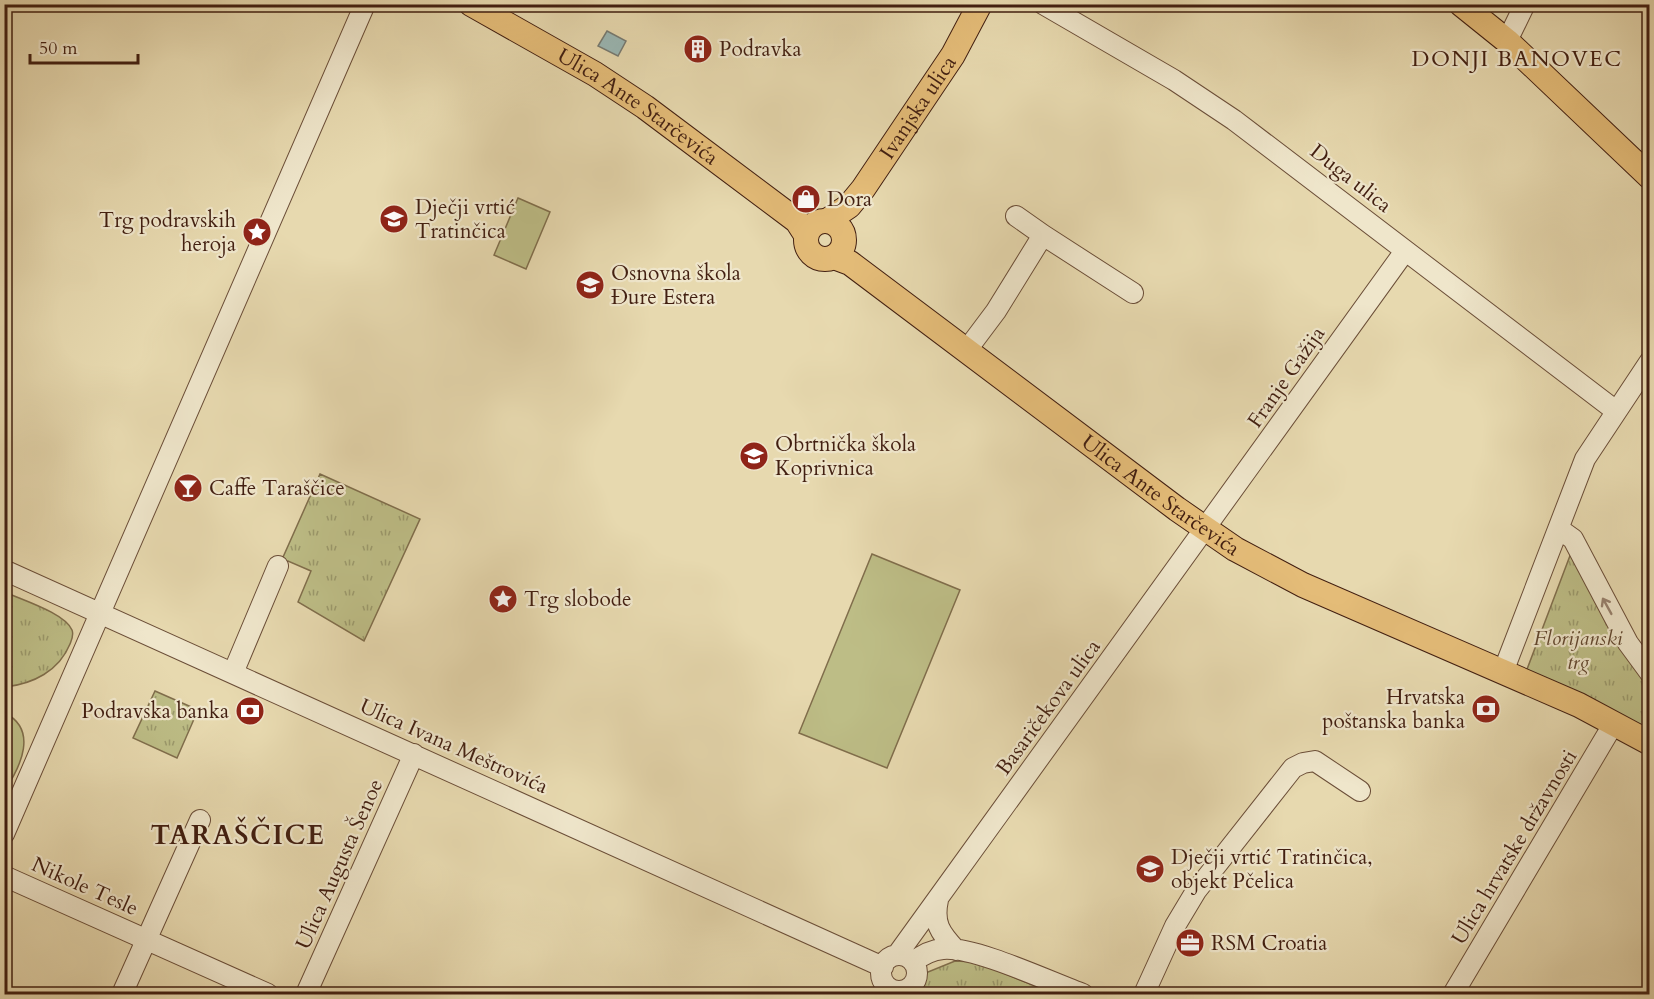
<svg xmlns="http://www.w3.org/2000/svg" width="1654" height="999" font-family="Cardo,serif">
	<defs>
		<pattern id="park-tufts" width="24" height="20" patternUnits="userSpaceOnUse" patternTransform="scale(1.5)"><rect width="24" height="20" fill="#bdbd86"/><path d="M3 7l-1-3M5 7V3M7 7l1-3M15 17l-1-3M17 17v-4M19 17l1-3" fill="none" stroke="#9b996c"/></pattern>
	</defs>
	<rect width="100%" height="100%" fill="#e7d9af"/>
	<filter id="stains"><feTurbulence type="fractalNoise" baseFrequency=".00333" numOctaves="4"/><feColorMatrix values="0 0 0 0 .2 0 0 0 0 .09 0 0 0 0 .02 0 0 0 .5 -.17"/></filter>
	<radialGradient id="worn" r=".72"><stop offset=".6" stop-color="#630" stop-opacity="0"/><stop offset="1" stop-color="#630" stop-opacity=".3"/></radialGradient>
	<path fill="#bdbd86" stroke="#806e4c" stroke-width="1.5" d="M518 198 550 212 526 269 494 255Z
		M872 554 960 590 887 768 799 733Z
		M5 713C38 730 21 766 5 790Z"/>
	<path fill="url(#park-tufts)" stroke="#806e4c" stroke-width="1.5" d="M320 474 420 519 364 641 298 602 311 571 288 561 280 564Z
		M1571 553 1634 667 1649 685V733L1526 672Z
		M5 592C22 600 65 613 72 630 74 635 72 639 70 644 59 671 33 684 5 687Z
		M155 691 198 710 177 758 133 738Z
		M955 961 976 962 1050 992 914 994 922 984 923 974Z"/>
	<path fill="#9ab8b5" stroke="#777b73" stroke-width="1.5" d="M607 31 626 41 618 56 598 46Z"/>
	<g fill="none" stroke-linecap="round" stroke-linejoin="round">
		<g stroke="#6b4e38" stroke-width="22">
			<path id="minor" d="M1043 4 1174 80 1234 120 1616 411
				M1507 41 1525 4
				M1016 216 1043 235
				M966 351 996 311 1043 235 1133 293
				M1559 529 1573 539 1628 643 1650 673
				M4 570 883 967
				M1503 672 1585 459 1650 361
				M233 673 278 566
				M4 834 365 4
				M4 876 268 994
				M938 900C933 923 940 933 956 950
				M897 955 1405 251
				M881 973a18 18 0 1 1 36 0a18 18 0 1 1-36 0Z
				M913 962C922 955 931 950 943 949 974 946 1050 982 1083 994
				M122 994 200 820
				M306 994 414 754
				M1144 994 1175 926 1196 891 1293 768 1303 763 1315 761 1360 791
				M1453 994 1614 723"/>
		</g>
		<g stroke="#421f11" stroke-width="26">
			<g id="major">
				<path id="s1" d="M471 4 595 74 645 107 797 221 806 235"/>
				<path d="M1461 4 1507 41 1650 177"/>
				<circle cx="825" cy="240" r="19"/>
				<path id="s2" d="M827 221 849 206 863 189 953 55 980 4"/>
				<path id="s3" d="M834 257 850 263 1177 509 1235 549 1303 585 1579 705 1650 743"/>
			</g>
		</g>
		<use href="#minor" stroke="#efe6cb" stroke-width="20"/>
		<use href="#major" stroke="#e4bc78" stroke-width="24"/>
	</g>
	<defs><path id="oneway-shaft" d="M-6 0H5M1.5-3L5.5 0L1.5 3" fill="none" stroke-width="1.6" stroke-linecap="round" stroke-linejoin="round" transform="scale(1.5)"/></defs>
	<use stroke="#98826e" href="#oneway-shaft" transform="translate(1607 606) rotate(-119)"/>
	<defs>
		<g id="building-disc" transform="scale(1.5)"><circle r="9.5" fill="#8f2418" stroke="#efe6cb"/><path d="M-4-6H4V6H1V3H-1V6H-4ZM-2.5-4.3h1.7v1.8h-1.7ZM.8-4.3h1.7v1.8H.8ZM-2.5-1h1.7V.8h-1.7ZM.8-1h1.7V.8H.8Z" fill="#fff"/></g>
		<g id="shop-disc" transform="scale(1.5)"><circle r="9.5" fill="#8f2418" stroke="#efe6cb"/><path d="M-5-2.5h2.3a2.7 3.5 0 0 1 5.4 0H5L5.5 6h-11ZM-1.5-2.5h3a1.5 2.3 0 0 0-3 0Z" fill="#fff"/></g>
		<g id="school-disc" transform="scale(1.5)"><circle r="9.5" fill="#8f2418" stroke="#efe6cb"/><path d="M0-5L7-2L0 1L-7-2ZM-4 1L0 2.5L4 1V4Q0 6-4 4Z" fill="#fff"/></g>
		<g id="sight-disc" transform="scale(1.5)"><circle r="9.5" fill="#8f2418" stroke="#efe6cb"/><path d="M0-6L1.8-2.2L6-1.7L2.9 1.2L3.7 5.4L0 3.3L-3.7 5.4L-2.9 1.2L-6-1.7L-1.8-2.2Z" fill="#fff"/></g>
		<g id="bar-disc" transform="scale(1.5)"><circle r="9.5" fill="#8f2418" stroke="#efe6cb"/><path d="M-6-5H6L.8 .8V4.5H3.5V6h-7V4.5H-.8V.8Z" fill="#fff"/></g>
		<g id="bank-disc" transform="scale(1.5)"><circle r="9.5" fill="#8f2418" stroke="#efe6cb"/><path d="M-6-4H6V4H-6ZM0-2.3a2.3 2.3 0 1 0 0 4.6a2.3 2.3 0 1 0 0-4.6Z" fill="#fff"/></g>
		<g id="office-disc" transform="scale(1.5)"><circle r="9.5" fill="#8f2418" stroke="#efe6cb"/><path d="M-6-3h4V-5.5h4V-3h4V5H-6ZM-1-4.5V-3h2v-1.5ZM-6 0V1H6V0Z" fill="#fff"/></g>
	</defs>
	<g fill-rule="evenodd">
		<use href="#building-disc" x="698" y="49"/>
		<use href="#shop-disc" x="806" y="199"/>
		<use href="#school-disc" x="394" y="219"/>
		<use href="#sight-disc" x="257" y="232"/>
		<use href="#school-disc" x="590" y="285"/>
		<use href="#school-disc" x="754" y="456"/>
		<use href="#bar-disc" x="188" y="488"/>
		<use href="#sight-disc" x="503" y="599"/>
		<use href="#bank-disc" x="1486" y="709"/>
		<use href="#bank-disc" x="250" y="711"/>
		<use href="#school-disc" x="1150" y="869"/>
		<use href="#office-disc" x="1190" y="943"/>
	</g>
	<g text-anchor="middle" stroke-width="4.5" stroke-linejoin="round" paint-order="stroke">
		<g font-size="21" fill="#421f11" stroke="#efe6cb" text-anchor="start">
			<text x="719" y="56">Podravka</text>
			<text x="827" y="206">Dora</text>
			<text x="415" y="214">Dječji vrtić<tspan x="415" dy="24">Tratinčica</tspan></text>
			<text x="236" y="227" text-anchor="end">Trg podravskih<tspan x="236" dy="24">heroja</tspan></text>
			<text x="611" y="280">Osnovna škola<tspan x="611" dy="24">Đure Estera</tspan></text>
			<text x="775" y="451">Obrtnička škola<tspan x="775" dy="24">Koprivnica</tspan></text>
			<text x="209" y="495">Caffe Taraščice</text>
			<text x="524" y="606">Trg slobode</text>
			<text x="1465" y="704" text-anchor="end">Hrvatska<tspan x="1465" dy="24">poštanska banka</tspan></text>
			<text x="229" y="718" text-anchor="end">Podravska banka</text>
			<text x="1171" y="864">Dječji vrtić Tratinčica,<tspan x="1171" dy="24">objekt Pčelica</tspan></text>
			<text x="1211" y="950">RSM Croatia</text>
		</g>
		<g font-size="21" fill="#421f11" stroke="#efe6cb">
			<text dy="7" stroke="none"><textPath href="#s2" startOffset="147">Ivanjska ulica</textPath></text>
			<text dy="7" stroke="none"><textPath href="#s1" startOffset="196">Ulica Ante Starčevića</textPath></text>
			<text transform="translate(1351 178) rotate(38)" y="7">Duga ulica</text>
			<text transform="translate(1286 377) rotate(-55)" y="7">Franje Gažija</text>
			<text dy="7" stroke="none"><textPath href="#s3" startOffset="405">Ulica Ante Starčevića</textPath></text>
			<text transform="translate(1048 707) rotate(-54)" y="7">Basaričekova ulica</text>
			<text transform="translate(454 746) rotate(24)" y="7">Ulica Ivana Meštrovića</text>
			<text transform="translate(1514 847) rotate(-59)" y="7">Ulica hrvatske državnosti</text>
			<text transform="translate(339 864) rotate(-66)" y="7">Ulica Augusta Šenoe</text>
			<text transform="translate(85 886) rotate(24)" y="7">Nikole Tesle</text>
		</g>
		<g font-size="21" font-style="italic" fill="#61462e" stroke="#efe6cb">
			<text x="1578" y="645">Florijanski<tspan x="1578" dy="24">trg</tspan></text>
		</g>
		<g font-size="22" letter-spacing="1.5" fill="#421f11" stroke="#efe6cb">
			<text x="1517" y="66">DONJI BANOVEC</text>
		</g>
		<g font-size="27" font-weight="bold" letter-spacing="1.5" fill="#421f11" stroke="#efe6cb">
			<text x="238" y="844">TARAŠČICE</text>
		</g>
	</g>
	<rect width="1654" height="999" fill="none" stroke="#e7d9af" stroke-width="24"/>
	<rect x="6" y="6" width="1642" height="987" fill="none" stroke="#421f11" stroke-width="3"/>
	<rect x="12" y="12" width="1630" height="975" fill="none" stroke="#421f11" stroke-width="1.5"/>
	<path d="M30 54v9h108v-9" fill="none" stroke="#421f11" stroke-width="3"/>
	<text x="39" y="54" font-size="18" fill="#421f11" stroke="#efe6cb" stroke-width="4.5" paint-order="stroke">50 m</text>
	<rect width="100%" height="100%" filter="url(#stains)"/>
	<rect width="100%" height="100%" fill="url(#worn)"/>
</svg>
